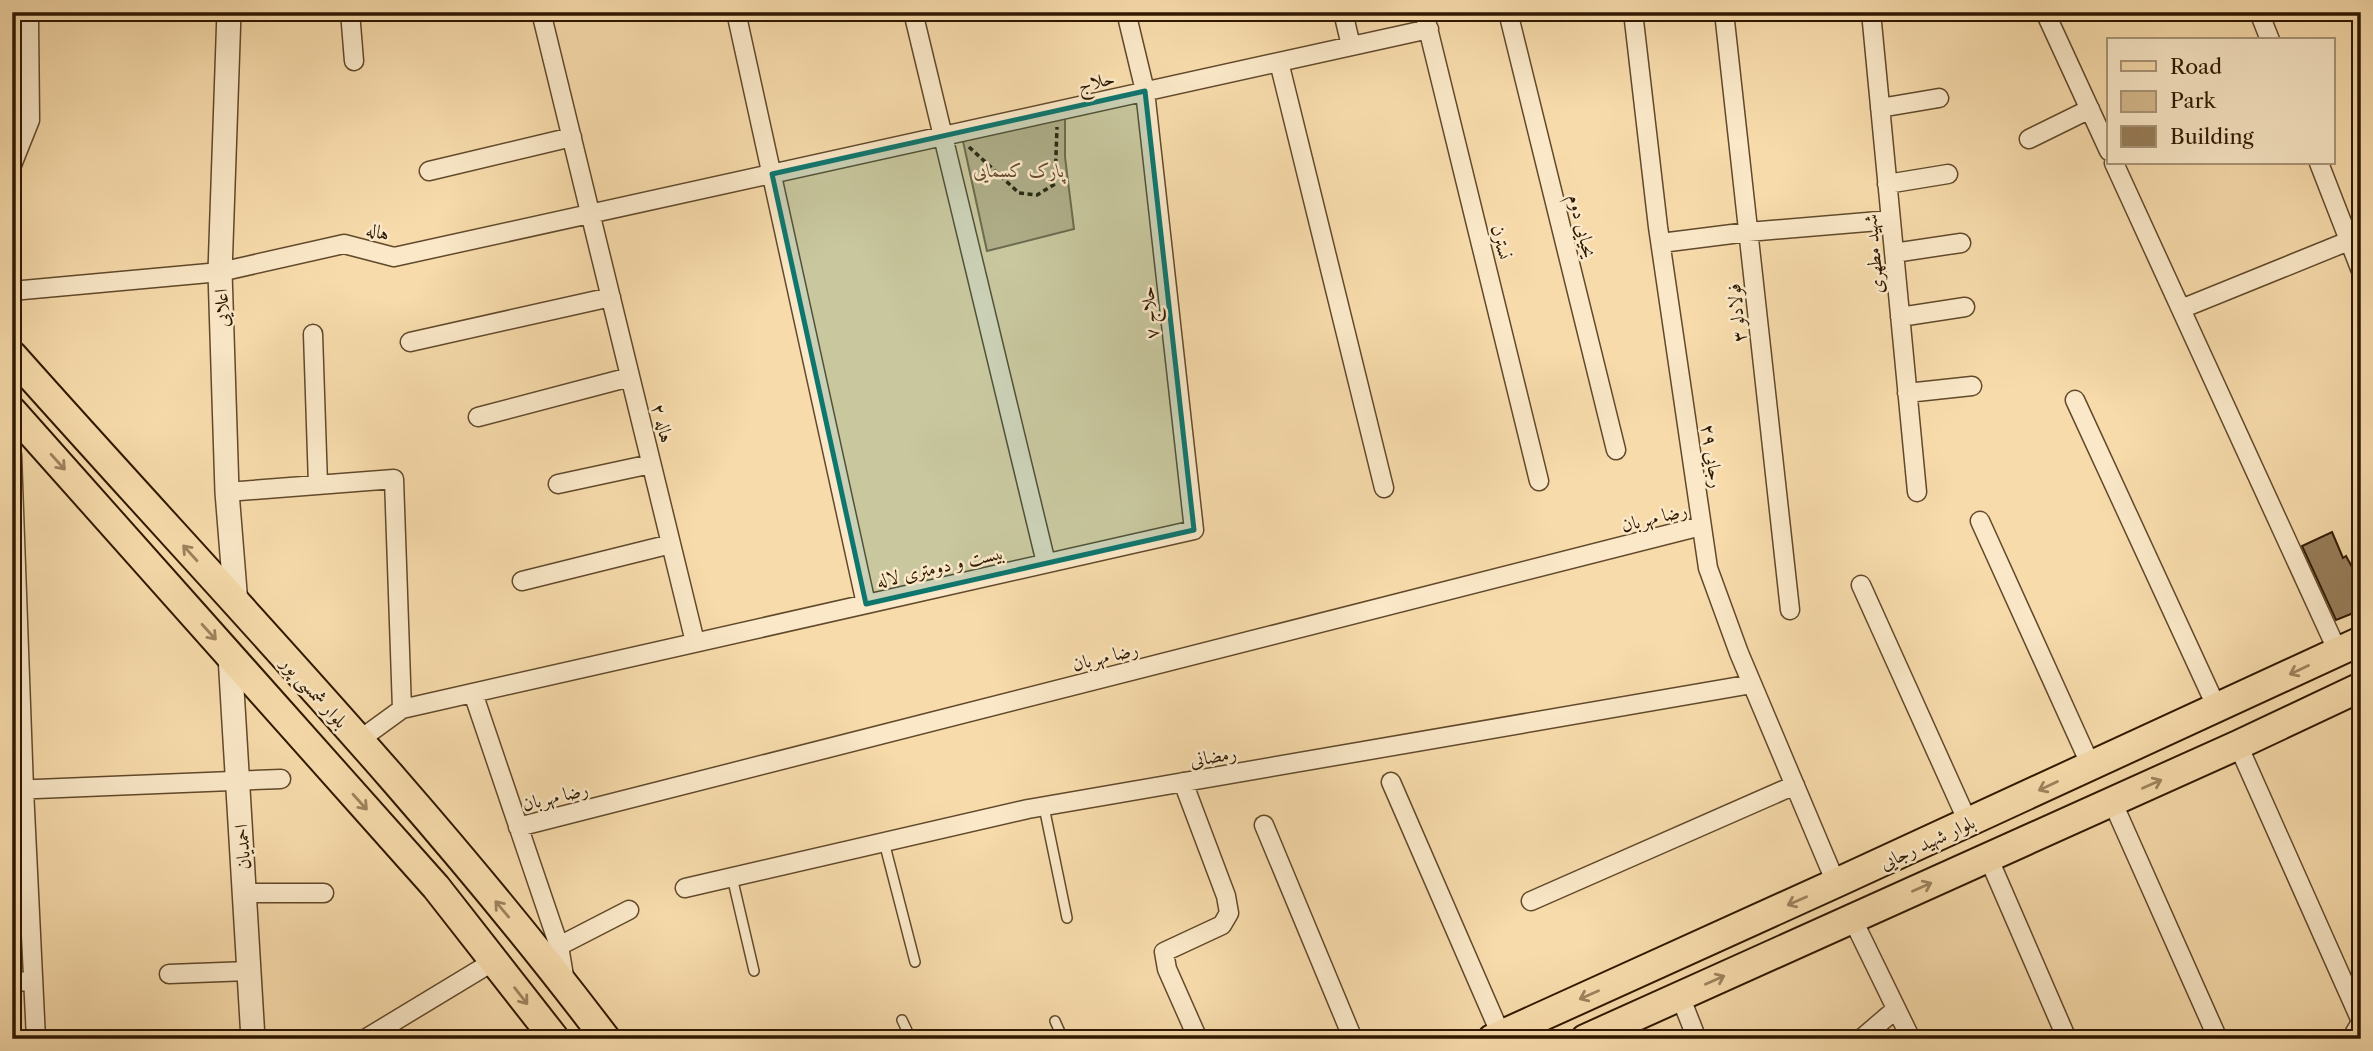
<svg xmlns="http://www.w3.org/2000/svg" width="2373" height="1051" font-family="'Libre Caslon Text',Amiri,serif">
	<rect width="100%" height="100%" fill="#f7dbab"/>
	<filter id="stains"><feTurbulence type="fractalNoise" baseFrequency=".00286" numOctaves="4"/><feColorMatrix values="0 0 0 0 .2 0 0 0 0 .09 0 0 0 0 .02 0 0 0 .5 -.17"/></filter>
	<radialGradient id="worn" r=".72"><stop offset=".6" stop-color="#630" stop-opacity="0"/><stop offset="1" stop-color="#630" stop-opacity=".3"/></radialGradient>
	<path fill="#d5ba8e" stroke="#826947" stroke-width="2" d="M1065 109V157L1074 229 987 251 961 132Z"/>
	<path fill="#977d59" stroke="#2f1800" stroke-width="2" d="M2332 532 2343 558 2346 556 2352 567 2361 563V610L2336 620 2302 546Z"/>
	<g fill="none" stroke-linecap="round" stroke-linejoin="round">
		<g stroke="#61492b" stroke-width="12">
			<path id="service" d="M1044 807 1067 918
				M884 842 915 962
				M732 877 754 971
				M902 1020 911 1039
				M1055 1021 1063 1039"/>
		</g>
		<g stroke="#61492b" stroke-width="21">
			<path id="minor" d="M350 12 354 61
				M541 12 695 642
				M736 12 866 604
				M913 12 1046 563
				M1343 12 1351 46
				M1424 12 1539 481
				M1508 12 1616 450
				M1633 12 1658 227 1708 568 1739 653 1836 883
				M1724 12 1790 610
				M1871 12 1917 492
				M2045 12 2109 151
				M2259 12 2270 40
				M1279 62 1384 488
				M1880 108 1939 98
				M2029 139 2090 109
				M2114 163 2338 652
				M2319 163 2361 271
				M12 165 30 120 29 22 31 12
				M429 171 572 137
				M1887 184 1948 174
				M1661 243 1748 232 1891 220
				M1894 253 1961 243
				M12 291 220 272 344 244 394 257 1429 29
				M2181 309 2361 236
				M1900 317 1965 307
				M313 334 318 485
				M410 342 611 297
				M1907 393 1972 386
				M2075 400 2217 708
				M478 417 630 377
				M12 455 24 789 36 1039
				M558 484 651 464
				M227 492 394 479 402 709
				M1980 521 2091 766
				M522 581 671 544
				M1861 585 1968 822
				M473 693 559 946 565 982
				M358 741 402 709 1194 530 1145 91 1126 12
				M2238 745 2361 1021
				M1183 782 1226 896 1229 913 1222 925 1164 952 1167 969 1198 1039
				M1391 782 1501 1035
				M12 790 281 779
				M2112 801 2218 1039
				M1264 825 1353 1039
				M518 827 1701 526
				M1988 857 2067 1039
				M685 888 1028 809 1752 684
				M244 893H324
				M1531 901 1795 785
				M1852 918 1911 1039
				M559 946 629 910
				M169 974 249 971
				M12 982 33 981
				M1680 996 1697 1039
				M365 1039 494 961
				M1861 1039 1896 1009"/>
		</g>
		<g stroke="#61492b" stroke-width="26">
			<path id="tertiary" d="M229 12 220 272 227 492 236 604
				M230 656 253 1039
				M2354 1039 2361 1027"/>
		</g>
		<g stroke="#2f1800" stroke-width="32">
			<path id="primary" d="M12 355C212 580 424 798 606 1039
				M12 411 436 887 555 1039
				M1492 1039 1836 883 2361 641
				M1585 1039 2238 745 2361 687"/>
		</g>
		<path stroke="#2f1800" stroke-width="3.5" stroke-dasharray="5 3.5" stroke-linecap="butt" d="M969 147 1019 193 1037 195 1055 184 1057 127"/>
		<use href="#service" stroke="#fae8c8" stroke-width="9"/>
		<use href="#minor" stroke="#fae8c8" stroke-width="18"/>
		<use href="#tertiary" stroke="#fae8c8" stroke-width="23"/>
		<use href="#primary" stroke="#f7dbab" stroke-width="28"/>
	</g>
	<defs><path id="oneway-shaft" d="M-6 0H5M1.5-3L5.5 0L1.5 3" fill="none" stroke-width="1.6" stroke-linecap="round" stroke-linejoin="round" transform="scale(1.75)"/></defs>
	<g stroke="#9d835e">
		<use href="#oneway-shaft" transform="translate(58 462) rotate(48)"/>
		<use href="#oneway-shaft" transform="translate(190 553) rotate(-132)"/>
		<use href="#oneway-shaft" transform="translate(209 632) rotate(48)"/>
		<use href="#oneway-shaft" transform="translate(2299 670) rotate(155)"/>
		<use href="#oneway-shaft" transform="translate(2152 784) rotate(-24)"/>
		<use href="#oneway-shaft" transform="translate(2048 786) rotate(155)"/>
		<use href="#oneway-shaft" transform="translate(360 802) rotate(48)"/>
		<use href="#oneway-shaft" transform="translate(1922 887) rotate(-24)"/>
		<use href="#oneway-shaft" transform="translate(1797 901) rotate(156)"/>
		<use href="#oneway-shaft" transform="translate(502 909) rotate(-130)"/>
		<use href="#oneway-shaft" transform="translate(1715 980) rotate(-24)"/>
		<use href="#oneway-shaft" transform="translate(1589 995) rotate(156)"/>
		<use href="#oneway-shaft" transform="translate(521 996) rotate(52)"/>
	</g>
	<path fill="#0f766e" fill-opacity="0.2" stroke="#0f766e" stroke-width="5" stroke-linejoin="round" d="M1145 91 1194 530 866 604 772 174Z"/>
	<g text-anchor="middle" stroke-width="5" stroke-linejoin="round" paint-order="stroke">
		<g font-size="19" fill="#2f1800" stroke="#fae8c8">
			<text transform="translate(1096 81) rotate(-12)" y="7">حلاج</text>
			<text transform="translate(1583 226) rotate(76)" y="7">یحیایی دوم</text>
			<text transform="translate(378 231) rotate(14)" y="7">هاله</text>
			<text transform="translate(1502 242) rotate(76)" y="7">نسترن</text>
			<text transform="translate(1873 254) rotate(-95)" y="7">شهید مطهری</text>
			<text transform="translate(221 308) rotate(-92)" y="7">اعلایی</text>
			<text transform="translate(1149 313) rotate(-96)" y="7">حلاج ۷</text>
			<text transform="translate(1736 313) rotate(-96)" y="7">فولادلو ۳</text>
			<text transform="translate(663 423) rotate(76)" y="7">هاله ۲</text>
			<text transform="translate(1713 456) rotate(82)" y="7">رجایی ۲۹</text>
			<text transform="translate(1654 517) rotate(-14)" y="7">رضا مهربان</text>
			<text transform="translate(940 566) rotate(-13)" y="7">بیست و دومتری لاله</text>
			<text transform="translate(1105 656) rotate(-14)" y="7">رضا مهربان</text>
			<text transform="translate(315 692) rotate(48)" y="7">بلوار شمسی پور</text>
			<text transform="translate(1213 756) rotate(-10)" y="7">رمضانی</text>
			<text transform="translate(555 796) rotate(-14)" y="7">رضا مهربان</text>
			<text transform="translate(1927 842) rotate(-25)" y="7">بلوار شهید رجایی</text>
			<text transform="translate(242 847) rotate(-94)" y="7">احمدیان</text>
		</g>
		<g font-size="19" font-style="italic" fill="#61492b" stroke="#fae8c8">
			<text x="1019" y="177">پارک کسمایی</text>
		</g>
	</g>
	<rect width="2373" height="1051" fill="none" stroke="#f7dbab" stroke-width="42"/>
	<rect x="14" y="14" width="2345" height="1023" fill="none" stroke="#2f1800" stroke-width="3.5"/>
	<rect x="21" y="21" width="2331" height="1009" fill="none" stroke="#2f1800" stroke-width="2"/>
	<rect x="2107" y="38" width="228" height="126" fill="#fae8c8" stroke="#a99578" stroke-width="2"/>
	<rect x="2121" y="61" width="35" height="10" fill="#f7dbab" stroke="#a99578" stroke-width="2"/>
	<text x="2170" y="74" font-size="21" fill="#2f1800">Road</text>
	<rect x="2121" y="91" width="35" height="21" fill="#d5ba8e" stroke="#a99578" stroke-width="2"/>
	<text x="2170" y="108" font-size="21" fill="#2f1800">Park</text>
	<rect x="2121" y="126" width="35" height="21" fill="#977d59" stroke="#a99578" stroke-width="2"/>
	<text x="2170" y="144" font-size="21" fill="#2f1800">Building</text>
	<rect width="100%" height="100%" filter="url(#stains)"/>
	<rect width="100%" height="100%" fill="url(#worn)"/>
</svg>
